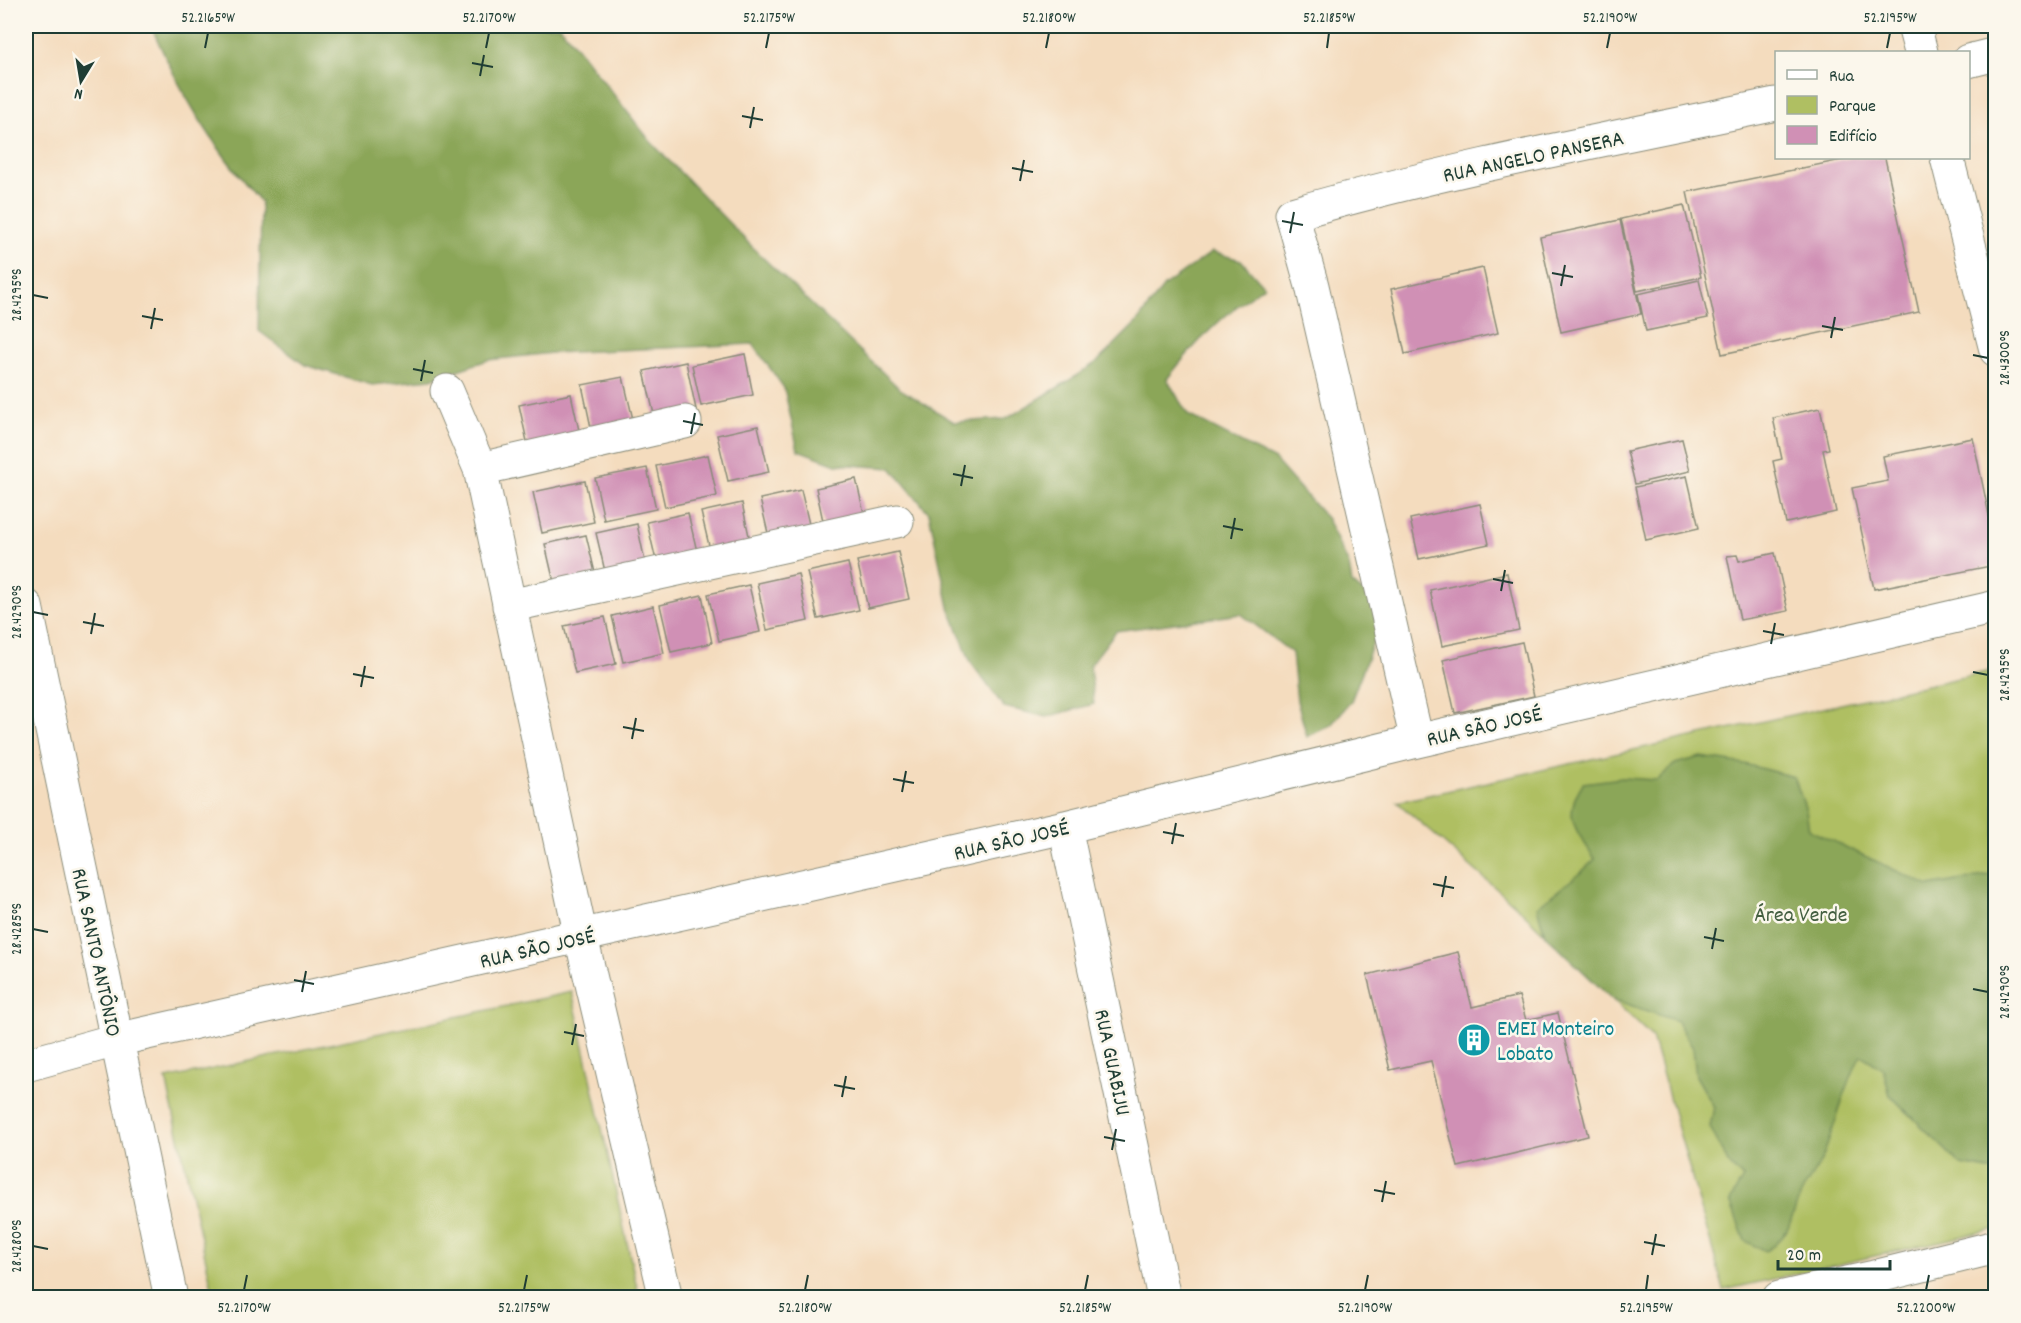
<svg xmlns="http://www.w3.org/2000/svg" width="2021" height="1323" font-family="Dekko,sans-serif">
	<rect width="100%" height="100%" fill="#fbf7ec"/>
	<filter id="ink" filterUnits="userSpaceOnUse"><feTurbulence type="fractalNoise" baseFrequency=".0167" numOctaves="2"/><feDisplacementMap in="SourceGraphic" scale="12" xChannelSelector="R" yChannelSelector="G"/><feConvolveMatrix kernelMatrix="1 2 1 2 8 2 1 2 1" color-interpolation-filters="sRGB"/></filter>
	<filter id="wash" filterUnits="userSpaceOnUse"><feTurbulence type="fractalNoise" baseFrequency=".008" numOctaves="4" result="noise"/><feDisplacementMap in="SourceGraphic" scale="24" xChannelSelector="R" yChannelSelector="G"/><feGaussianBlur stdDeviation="1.35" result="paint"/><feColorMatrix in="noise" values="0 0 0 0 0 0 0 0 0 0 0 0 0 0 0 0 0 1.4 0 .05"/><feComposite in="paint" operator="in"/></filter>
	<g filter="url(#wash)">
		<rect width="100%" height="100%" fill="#f4dcbe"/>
		<path fill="#afbf62" stroke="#677e4b" stroke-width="1.5" d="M1995 670V1229L1724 1290 1652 1037 1515 905 1397 802Z
			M572 992 639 1297H214L166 1079Z"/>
		<path fill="#8ba658" stroke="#557246" stroke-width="1.5" d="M151 26H560L651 142 759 254 900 389 954 422 1006 419 1065 383 1098 361 1137 322 1164 286 1212 252 1241 260 1264 286C1222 316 1199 338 1167 379L1188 415 1275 460 1327 519 1349 565 1352 583 1373 601 1378 630 1351 701 1331 725 1307 737 1297 701 1292 653 1241 614 1116 631 1090 665 1094 704 1047 717 1004 707 971 663 949 607 929 513 891 468 836 464 798 450 784 388 753 344 552 353 488 360 431 379 372 385 305 365 259 331 261 202C212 146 181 94 151 26Z
			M1701 757 1744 764 1794 777 1806 810 1809 830 1929 886 1995 874V1171L1961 1165 1890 1095 1883 1069 1861 1055C1844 1088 1836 1124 1822 1159 1816 1171 1807 1182 1801 1195 1789 1219 1792 1236 1765 1251L1745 1241 1730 1201 1743 1178 1728 1163 1710 1127 1714 1107 1696 1076 1693 1048 1677 1021 1612 999 1545 935 1537 907C1556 891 1578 877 1595 859 1576 829 1561 817 1583 783L1622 778 1657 780 1675 764Z"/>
		<g id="blocks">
			<path fill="#d090b5" d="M1851 158H1885L1919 312 1722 354 1687 192Z
				M1684 205 1701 277 1637 291 1621 219Z
				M1620 220 1641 314 1561 332 1540 237Z
				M1483 268 1498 333 1405 354 1391 289Z
				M1699 280 1708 318 1646 331 1638 294Z
				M745 354 753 395 701 406 692 365Z
				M686 362 697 414 656 423 644 371Z
				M623 377 635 428 593 437 582 385Z
				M571 394 580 435 528 446 519 405Z
				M1820 408 1829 449 1823 450 1836 512 1786 523 1773 461 1782 459 1773 418Z
				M758 426 769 472 728 481 717 435Z
				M1973 438 1996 549V565L1874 589 1852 488 1888 481 1883 456Z
				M1682 439 1690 471 1635 484 1627 451Z
				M708 455 717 496 665 507 656 466Z
				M647 468 656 509 604 520 595 478Z
				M1687 476 1699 528 1646 540 1635 487Z
				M856 479 867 526 826 535 816 488Z
				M585 481 594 522 542 533 533 492Z
				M801 490 812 537 771 546 760 499Z
				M742 503 752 550 712 558 701 512Z
				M1480 504 1489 544 1419 559 1410 519Z
				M688 513 699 560 658 569 647 522Z
				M637 524 647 571 607 580 596 533Z
				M586 535 597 581 556 591 545 544Z
				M898 552 909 599 868 608 857 561Z
				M1775 553 1788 611 1740 620 1727 556 1737 555 1739 561Z
				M848 563 859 610 818 619 807 572Z
				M1507 573 1519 630 1442 646 1430 590Z
				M798 574 808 621 767 630 757 583Z
				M749 585 760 632 719 641 708 594Z
				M702 595 712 643 671 652 660 605Z
				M653 606 664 653 623 662 612 616Z
				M605 617 616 664 575 673 564 626Z
				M1522 642 1534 696 1455 713 1443 660Z
				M1458 952 1472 1007 1519 996 1526 1020 1558 1013 1588 1136 1458 1167 1431 1061 1390 1070 1367 975Z"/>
		</g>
	</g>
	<g filter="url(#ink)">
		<use href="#blocks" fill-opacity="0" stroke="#8a8c79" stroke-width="1.5"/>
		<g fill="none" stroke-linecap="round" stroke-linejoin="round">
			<g stroke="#8a8c79" stroke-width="35">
				<path id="minor" d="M1914 26 1921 52
					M1968 61 1996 54
					M1947 158 1996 350
					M447 391 480 469 581 937 666 1298
					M480 469 685 422
					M26 606 171 1298
					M509 606 897 521
					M1417 741 1312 286 1292 214C1451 168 1614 138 1776 104
					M1065 827 1164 1298
					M26 1065 116 1040 1065 827 1417 741 1996 607
					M1779 1298 1874 1277 1996 1247"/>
			</g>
			<use href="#minor" stroke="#fff" stroke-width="33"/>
		</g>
	</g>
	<path fill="none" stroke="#1f3d34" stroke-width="2" d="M205 48 208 33M486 48 489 33M766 48 769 33M1046 48 1049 33M1327 48 1329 33M1607 48 1610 33M1887 48 1890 33M472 63 493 67M480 76 484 55M742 116 763 120M750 128 754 107M1012 168 1033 172M1020 181 1024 160M1282 221 1303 225M1290 233 1294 212M1552 273 1573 277M1561 286 1565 265M33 295 48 298M142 316 163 320M1822 326 1843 330M151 329 155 308M1831 338 1835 317M1973 355 1988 358M413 369 433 373M421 381 425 360M683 421 703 425M691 434 695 413M953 474 973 478M961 486 965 465M1223 526 1243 530M1231 539 1235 518M1493 579 1513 583M1501 591 1505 570M33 612 48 615M83 622 104 626M1763 631 1784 635M91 634 95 613M1771 644 1775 623M1973 672 1988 675M353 674 374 678M361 687 365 666M623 727 644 731M632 739 636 718M893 779 914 783M902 792 906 771M1163 832 1184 836M1172 844 1176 823M1433 884 1454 888M1442 897 1446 876M33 929 48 932M1704 937 1724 941M1712 949 1716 928M294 980 314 984M1973 989 1988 992M302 992 306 971M564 1032 584 1036M572 1045 576 1024M834 1085 855 1089M842 1097 846 1076M1104 1137 1125 1141M1112 1150 1116 1129M1374 1190 1395 1194M1382 1202 1386 1181M1644 1242 1665 1246M33 1246 48 1249M1652 1255 1656 1234M244 1290 247 1275M524 1290 527 1275M805 1290 808 1275M1085 1290 1088 1275M1365 1290 1368 1275M1646 1290 1648 1275M1926 1290 1929 1275"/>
	<defs>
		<g id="building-disc" transform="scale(1.725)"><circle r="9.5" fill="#0f9aa8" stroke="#fbf7ec"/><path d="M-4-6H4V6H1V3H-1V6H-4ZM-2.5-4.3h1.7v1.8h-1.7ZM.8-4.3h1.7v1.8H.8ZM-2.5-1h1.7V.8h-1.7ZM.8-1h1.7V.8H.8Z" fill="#fff"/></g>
	</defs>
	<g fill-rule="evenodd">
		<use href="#building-disc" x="1474" y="1040"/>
	</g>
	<g text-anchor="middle" stroke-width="5" stroke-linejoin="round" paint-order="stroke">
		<g font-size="22" fill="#1f3d34" stroke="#fbf7ec">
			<text transform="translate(1533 155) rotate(-12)" y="8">RUA ANGELO PANSERA</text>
			<text transform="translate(1484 725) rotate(-13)" y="8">RUA SÃO JOSÉ</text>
			<text transform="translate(1011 839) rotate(-13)" y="8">RUA SÃO JOSÉ</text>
			<text transform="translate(537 947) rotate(-13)" y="8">RUA SÃO JOSÉ</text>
			<text transform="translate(98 952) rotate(78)" y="8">RUA SANTO ANTÔNIO</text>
			<text transform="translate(1114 1062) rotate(78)" y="8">RUA GUABIJU</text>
		</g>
		<g font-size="22" fill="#435e40" stroke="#fbf7ec">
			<text x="1801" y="921">Área Verde</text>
		</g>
		<g font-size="22" fill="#0d838f" stroke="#fbf7ec" text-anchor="start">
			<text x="1497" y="1035">EMEI Monteiro<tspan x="1497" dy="25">Lobato</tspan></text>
		</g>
	</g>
	<rect width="2021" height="1323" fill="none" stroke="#fbf7ec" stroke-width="66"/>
	<rect x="1775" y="51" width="195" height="108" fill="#fbf7ec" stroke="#a3ada2" stroke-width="1.5"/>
	<rect x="1787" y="70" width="30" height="9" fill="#ffffff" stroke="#a3ada2" stroke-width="1.5"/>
	<text x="1829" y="81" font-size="18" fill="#1f3d34">Rua</text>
	<rect x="1787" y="96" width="30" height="18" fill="#afbf62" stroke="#a3ada2" stroke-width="1.5"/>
	<text x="1829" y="111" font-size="18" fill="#1f3d34">Parque</text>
	<rect x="1787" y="126" width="30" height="18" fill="#d090b5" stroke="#a3ada2" stroke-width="1.5"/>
	<text x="1829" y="141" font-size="18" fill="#1f3d34">Edifício</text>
	<g transform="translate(81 81) rotate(191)" stroke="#fbf7ec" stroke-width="4.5" paint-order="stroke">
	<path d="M0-4.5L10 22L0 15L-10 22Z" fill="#1f3d34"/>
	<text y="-9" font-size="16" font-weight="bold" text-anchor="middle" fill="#1f3d34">N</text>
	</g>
	<path d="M1778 1260v9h112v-9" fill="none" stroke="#1f3d34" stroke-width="3"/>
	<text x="1787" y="1260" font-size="18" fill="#1f3d34" stroke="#fbf7ec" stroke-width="4.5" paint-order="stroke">20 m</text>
	<rect x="33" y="33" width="1955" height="1257" fill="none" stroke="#1f3d34" stroke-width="2"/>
	<g font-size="15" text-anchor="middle" fill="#1f3d34">
		<text x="208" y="22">52.2165°W</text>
		<text x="489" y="22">52.2170°W</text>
		<text x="769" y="22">52.2175°W</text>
		<text x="1049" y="22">52.2180°W</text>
		<text x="1329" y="22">52.2185°W</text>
		<text x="1610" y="22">52.2190°W</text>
		<text x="1890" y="22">52.2195°W</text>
		<text transform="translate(16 295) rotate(-90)" y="5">28.4295°S</text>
		<text transform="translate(2004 358) rotate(-90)" y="5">28.4300°S</text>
		<text transform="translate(16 612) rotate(-90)" y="5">28.4290°S</text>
		<text transform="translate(2004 675) rotate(-90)" y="5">28.4295°S</text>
		<text transform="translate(16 929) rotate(-90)" y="5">28.4285°S</text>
		<text transform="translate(2004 992) rotate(-90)" y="5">28.4290°S</text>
		<text transform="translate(16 1246) rotate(-90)" y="5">28.4280°S</text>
		<text x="244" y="1312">52.2170°W</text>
		<text x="524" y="1312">52.2175°W</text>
		<text x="805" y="1312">52.2180°W</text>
		<text x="1085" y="1312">52.2185°W</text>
		<text x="1365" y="1312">52.2190°W</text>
		<text x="1646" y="1312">52.2195°W</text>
		<text x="1926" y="1312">52.2200°W</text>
	</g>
</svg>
